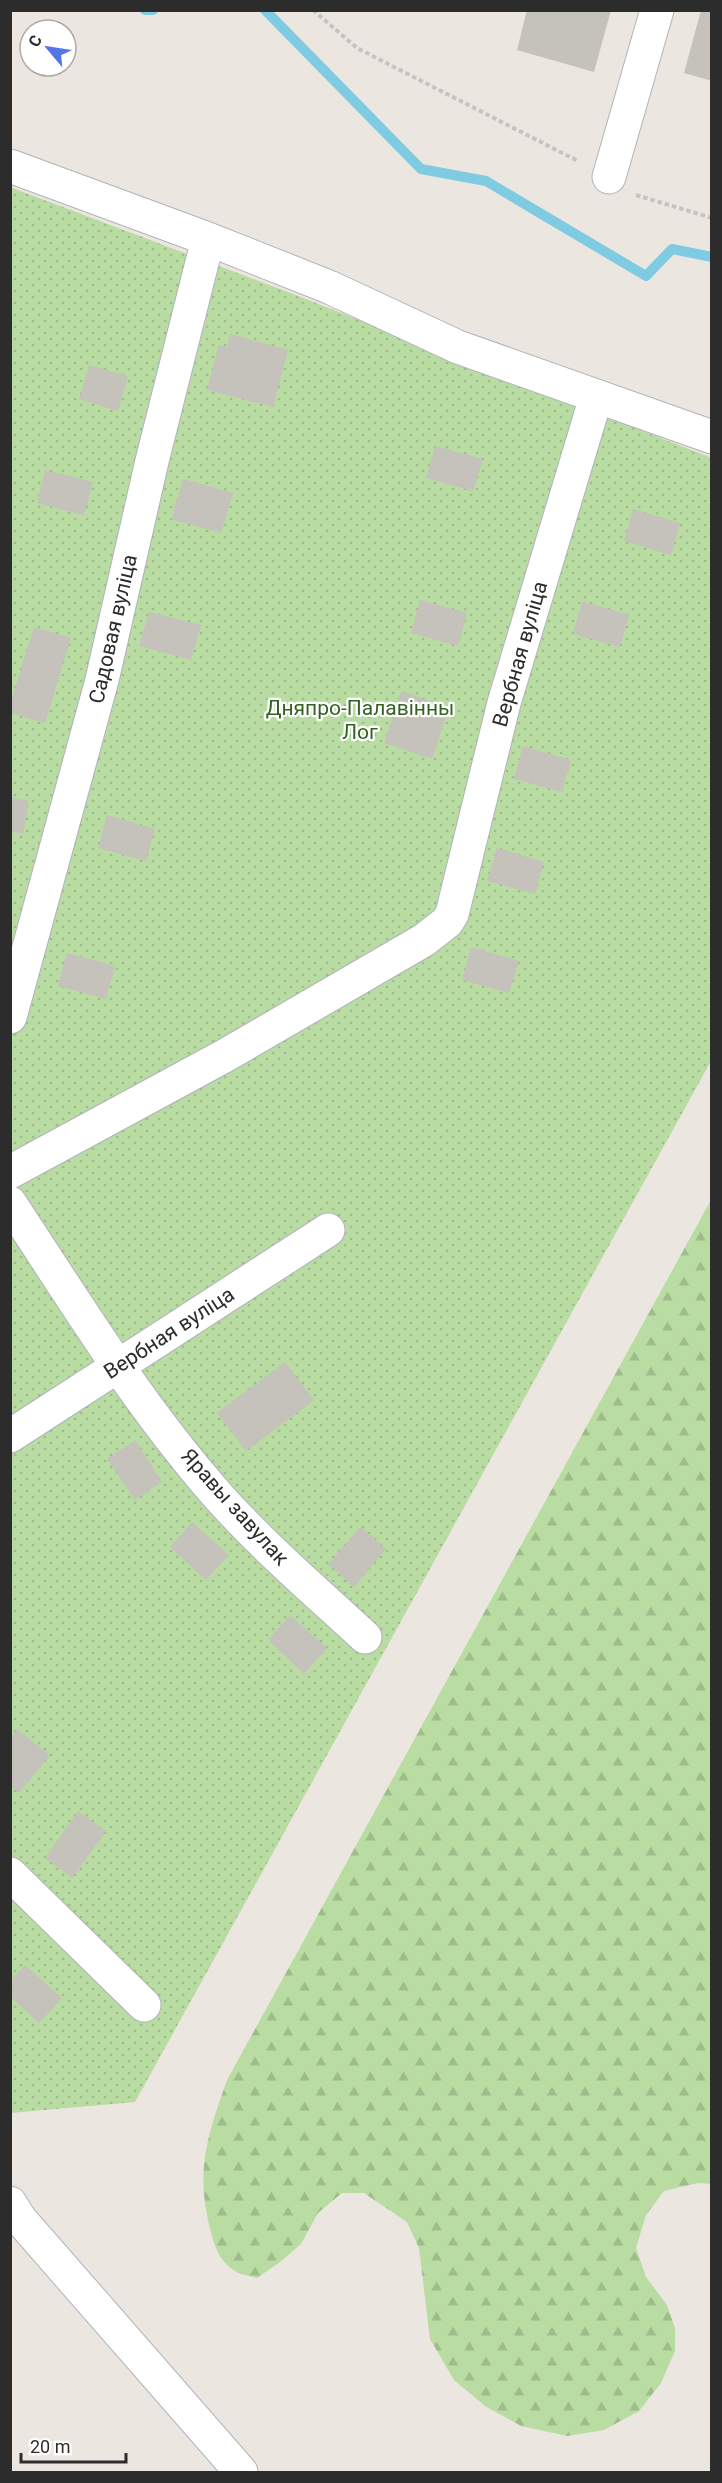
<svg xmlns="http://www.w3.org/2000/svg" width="722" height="2483" font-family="Roboto,sans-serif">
	<defs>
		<pattern id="grass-dots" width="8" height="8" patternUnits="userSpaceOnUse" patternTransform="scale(1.5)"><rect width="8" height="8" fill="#b9dca3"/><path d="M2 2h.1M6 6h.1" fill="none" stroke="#9fbd8c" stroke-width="1.8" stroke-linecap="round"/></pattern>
		<pattern id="forest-firs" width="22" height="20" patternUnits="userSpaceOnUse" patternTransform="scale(1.5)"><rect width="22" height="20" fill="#b9dca3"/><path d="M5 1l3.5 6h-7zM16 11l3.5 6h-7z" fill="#9fbd8c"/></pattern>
	</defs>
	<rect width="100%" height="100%" fill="#ece6e0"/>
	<path fill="url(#grass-dots)" d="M10 187 293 294 712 458 711 1061 135 2102 11 2113Z"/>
	<path fill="url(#forest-firs)" d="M711 1200V2184L698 2183 664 2191 646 2215 636 2248 646 2277 667 2305 675 2328V2351L661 2383 639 2411 604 2430 567 2436 521 2426 485 2406 454 2380 430 2339 419 2248 407 2222 364 2193H342L318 2213 301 2244 280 2262 257 2278C250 2276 241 2275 235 2271 219 2261 214 2245 210 2228 195 2170 208 2134 227 2080Z"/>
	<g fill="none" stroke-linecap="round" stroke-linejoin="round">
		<path stroke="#7fcce2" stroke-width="10" d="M145 10H153
			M265 10 421 169 486 181 646 276 672 249 712 257"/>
	</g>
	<path fill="#c5c1bb" d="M527 10H611L594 72 517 50Z
		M701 10H712V81L684 73Z
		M230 334 288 350 273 407 207 390 219 345 227 347Z
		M89 365 128 376 118 411 79 399Z
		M435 446 483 459 473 491 426 478Z
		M45 470 93 482 84 515 37 503Z
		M183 479 233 493 221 533 171 519Z
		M633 509 680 523 671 555 624 541Z
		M420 600 467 613 458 646 411 633Z
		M582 601 629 615 620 647 573 634Z
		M149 612 201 625 191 660 139 646Z
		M34 627 71 638 45 723 10 713V704Z
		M401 691 449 708 432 759 384 743Z
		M523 746 571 760 562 792 514 779Z
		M10 797 29 801 23 834 10 831Z
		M107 815 155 829 146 861 98 848Z
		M497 848 544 862 535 894 487 881Z
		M471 947 519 961 509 993 462 980Z
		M67 953 115 966 106 999 58 986Z
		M285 1362 314 1400 246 1451 217 1413Z
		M135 1440 162 1482 135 1500 107 1459Z
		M192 1522 229 1555 206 1580 170 1547Z
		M361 1527 386 1549 354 1587 328 1564Z
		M290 1615 327 1648 304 1674 268 1640Z
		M17 1729 50 1755 19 1793 10 1786V1738Z
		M78 1811 106 1831 72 1878 45 1858Z
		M25 1965 62 1998 39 2023 10 1997V1981Z"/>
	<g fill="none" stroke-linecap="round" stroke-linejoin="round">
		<g stroke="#b0b3bb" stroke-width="35">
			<path id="minor" d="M10 166 208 239 329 287 458 347 712 437
				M609 177 657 10
				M10 1017 102 680 152 461 208 239
				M10 1172 226 1055 424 940 447 922 452 914 504 703 596 397
				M10 1203C74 1300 135 1400 212 1489 258 1542 313 1589 365 1637
				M10 1436 328 1230
				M10 1874 144 2005
				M10 2203 20 2219 241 2472"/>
		</g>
		<path stroke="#c4c4c4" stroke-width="4" stroke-dasharray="4.5 3" stroke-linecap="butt" d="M313 10 357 48 578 161
			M636 195 712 218"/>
		<use href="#minor" stroke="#fff" stroke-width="33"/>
	</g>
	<g text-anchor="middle" stroke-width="4.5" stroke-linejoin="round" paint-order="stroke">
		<g font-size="21" fill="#2c2c2c" stroke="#fff">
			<text transform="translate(113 629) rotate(-77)" y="7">Садовая вуліца</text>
			<text transform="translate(520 654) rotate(-74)" y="7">Вербная вуліца</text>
			<text transform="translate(169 1333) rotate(-33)" y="7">Вербная вуліца</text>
			<text transform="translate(235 1507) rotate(48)" y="7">Яравы завулак</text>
		</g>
		<g font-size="21" fill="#336223" stroke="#fff">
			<text x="360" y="715">Дняпро-Палавінны<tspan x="360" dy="24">Лог</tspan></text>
		</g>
	</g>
	<rect width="722" height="2483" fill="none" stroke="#2c2c2c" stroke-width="24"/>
	<g transform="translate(48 48) rotate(299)"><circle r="28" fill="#ffffff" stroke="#ababab" stroke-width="1.5"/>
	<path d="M0-4.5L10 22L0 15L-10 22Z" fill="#5375e7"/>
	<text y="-9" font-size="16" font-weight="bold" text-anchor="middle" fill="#2c2c2c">С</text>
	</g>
	<path d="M21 2453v9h105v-9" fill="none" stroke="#2c2c2c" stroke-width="3"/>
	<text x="30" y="2453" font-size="18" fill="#2c2c2c" stroke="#ffffff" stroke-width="4.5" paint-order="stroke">20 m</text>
</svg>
